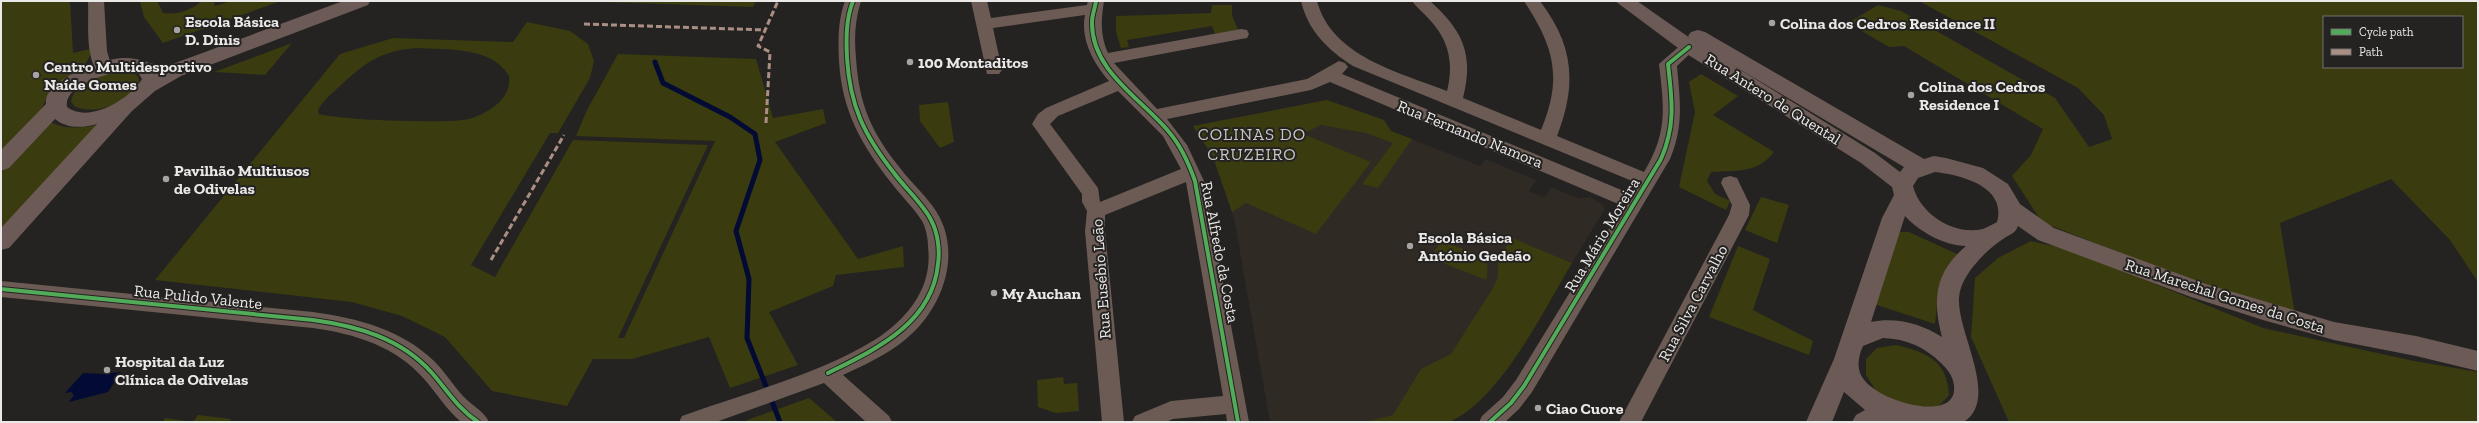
<svg xmlns="http://www.w3.org/2000/svg" width="2479" height="423" font-family="'Zilla Slab',serif">
	<rect width="100%" height="100%" fill="#242322"/>
	<path fill="#2f2a24" d="M1327,100L1384,120L1391,131L1480,166L1486,159L1536,180L1529,191L1544,198L1551,187L1580,199L1590,197L1602,204L1605,209L1510,364L1491,389L1450,422H1270L1234,218L1213,157L1193,126Z"/>
	<g fill="#3a3b0f" fill-rule="evenodd">
		<path d="M1,1H70L73,53L90,49V56L84,66L47,96L41,111L1,154Z"/>
		<path d="M140,1H157L163,13C177,15 191,11 201,1H214L215,6L231,1H281L163,43L144,17Z"/>
		<path d="M572,1H756L753,7Z"/>
		<path d="M1919,1H2478V282L2450,240L2391,179L2280,223L2295,315L2170,273L2042,222L2012,176L2031,155L2043,129L1904,46L1889,47L1848,23L1878,5L1901,11L2055,98L2089,147L2112,139L2104,115L2078,88ZM2324,17H2462V67H2324Z"/>
		<path d="M1212,5H1232V15L1238,30L1215,34L1212,26L1127,40L1129,47L1121,48L1116,32V16L1211,13Z"/>
		<path d="M527,22L570,31L588,44L594,61L590,78L558,133H550L471,265L495,277L573,140L708,145L618,338H624L715,141L576,136L587,110L618,54L756,59L773,118L823,109L826,123L775,142L858,259L903,246L904,267L836,275L833,286L769,312L798,365L730,388L709,337L632,359H593L567,406L492,391L445,337L402,316L352,302L155,280L340,54L393,38L513,42ZM416,48C446,50 492,46 509,76C512,99 488,113 469,119C449,124 339,120 319,114L318,110C323,100 333,93 341,85C366,62 381,51 416,48Z"/>
		<path d="M292,43L265,75L214,72Z"/>
		<path d="M115,71C174,69 110,124 74,106L71,101C76,81 98,76 115,71Z"/>
		<path d="M1701,74L1738,96L1713,115L1774,152C1757,174 1736,170 1711,172L1707,181L1715,194L1730,201L1726,210L1679,187L1695,112L1689,82Z"/>
		<path d="M1327,100L1384,120L1391,131L1412,139L1378,188L1362,184L1393,143L1366,133L1321,125L1303,134L1371,162L1316,234L1246,203L1232,212L1213,157L1193,126Z"/>
		<path d="M948,102L954,142L940,148L920,121L919,105Z"/>
		<path d="M50,122C66,130 83,128 101,124L1,233V173Z"/>
		<path d="M1761,197L1789,205L1777,243L1745,230Z"/>
		<path d="M1898,232H1909L1957,254L1938,295L1935,324L1874,304Z"/>
		<path d="M1512,238L1572,263C1544,310 1501,398 1451,421C1444,423 1380,422 1366,422L1393,415L1421,369L1451,354L1493,288L1498,277V260Z"/>
		<path d="M1441,241L1483,256C1489,264 1488,271 1486,280L1430,258Z"/>
		<path d="M2031,241L2062,248L2096,260L2263,328L2414,361L2478,372V422H2009L1971,337L1975,278L1998,258Z"/>
		<path d="M1738,246L1770,259L1753,310L1813,341L1809,355L1709,317Z"/>
		<path d="M1896,345C1926,352 1947,360 1949,395L1938,407L1918,410L1877,392L1866,375V359L1877,348Z"/>
		<path d="M1063,377L1064,384L1077,383L1079,411L1056,413L1038,407L1037,380Z"/>
		<path d="M809,398L837,422H742Z"/>
		<path d="M198,415L231,419L229,422H162L165,418L193,422Z"/>
	</g>
	<path fill="#030b34" d="M121,372L108,392L69,402L74,395L71,392L65,393L83,373L104,374Z"/>
	<g fill="none" stroke-linecap="round" stroke-linejoin="round">
		<path stroke="#030b34" stroke-width="5" d="M655,62L663,83L730,117L755,134L760,160L736,231L749,279L747,338L780,422"/>
		<g fill="#6b5b54" fill-rule="evenodd">
			<path d="M88,1H104L107,51L112,68L109,72H97C85,53 89,22 88,1Z"/>
			<path d="M845,1H861C855,20 854,38 856,58C859,104 871,132 900,168C912,184 931,200 940,218C961,260 940,311 906,339C887,355 864,365 843,375L889,416L892,422H866L824,383L716,422H679L682,416C742,394 823,373 876,339C908,318 933,287 928,247C928,239 926,228 922,221C914,208 902,197 893,185C862,146 842,112 839,61C838,40 838,20 845,1Z"/>
			<path d="M971,1H987L991,18L1087,5L1088,1H1104C1101,20 1100,35 1108,53L1241,29L1247,30L1249,34L1247,38L1241,39L1114,63L1157,109L1307,79L1339,61L1345,63L1348,67L1342,74L1631,194L1637,183L1353,66C1328,50 1308,31 1301,1H1317C1332,57 1399,72 1447,91C1454,63 1449,40 1429,19C1424,13 1417,8 1412,1H1430C1463,31 1474,54 1463,98L1541,130C1563,77 1554,47 1524,1H1540C1574,46 1577,84 1557,136L1644,172C1668,132 1664,108 1659,64L1683,43H1695L1697,47L1677,66C1680,101 1684,126 1670,159L1532,392L1519,409L1505,422H1479L1482,416L1503,397L1516,380L1623,206L1330,82L1311,90L1167,119L1187,145L1204,181L1249,422H1227L1226,414L1173,419L1166,422H1132L1135,416L1171,401L1223,396L1186,182L1105,215V231L1124,422H1102L1085,231L1087,211L1082,202V194L1032,124L1038,114L1046,108L1109,81C1094,64 1080,39 1085,15L993,28L1002,70L999,74H987ZM1118,91L1163,136L1181,169L1100,202L1098,188L1050,124L1058,116Z"/>
			<path d="M1730,176L1737,178L1750,205L1749,215L1641,422H1619L1729,215L1732,205L1721,183L1723,178Z"/>
			<path d="M1,281L313,312C356,318 401,329 434,361C445,372 453,385 463,396C471,405 484,411 489,422H461C447,410 437,394 425,380C396,346 355,334 313,328L1,297Z"/>
		</g>
		<g fill="#6b5a55" fill-rule="evenodd">
			<path d="M343,1H370L368,5L181,76L155,91L132,111L9,248L1,250V228L97,124C83,128 67,129 55,119L9,168L1,171V150L46,104C42,80 107,56 127,58C136,58 145,62 154,64L158,72L167,66ZM126,70L139,74L142,79C130,99 89,124 67,107C63,85 109,73 126,70Z"/>
			<path d="M1615,1H1637L1690,38L1688,36L1691,32L1698,30L1705,32L1924,159L1934,156L1946,158L1983,168L2008,184L2020,204L2054,228L2206,284L2334,322L2416,336L2478,351V371L2416,356L2334,340L2263,320L2191,297L2038,240L2018,226C2015,234 2010,234 2003,239C1985,251 1960,276 1959,298C1957,333 2000,398 1964,422H1852L1856,415L1865,410L1844,392L1832,422H1806L1834,359L1882,218L1894,195L1892,187L1861,163L1682,51ZM1731,64L1904,167L1900,172L1875,153ZM1935,172C1962,175 2007,187 1997,222C1993,224 1988,227 1983,229C1954,236 1920,214 1913,186L1918,178ZM1905,216C1918,231 1945,246 1966,246C1935,272 1932,299 1942,337C1920,323 1895,317 1871,322ZM1883,338C1907,339 1925,347 1942,364C1950,372 1955,380 1954,391C1951,423 1870,400 1860,373C1857,364 1859,355 1863,346Z"/>
		</g>
		<g stroke="#ac8f84" stroke-width="3" stroke-dasharray="6 3" stroke-linecap="butt">
			<path d="M584,24L765,30"/>
			<path d="M766,123L770,52L758,46L778,1"/>
			<path d="M491,260L564,135"/>
		</g>
		<defs>
			<g id="cycleway">
				<path d="M1096,1C1095,8 1092,15 1092,22C1091,71 1142,99 1169,132C1181,146 1189,164 1195,181L1238,422"/>
				<path d="M1,289L313,320C357,326 401,338 432,373C447,390 458,409 478,422"/>
				<path d="M828,373C876,349 932,324 938,264C940,250 938,233 931,220C924,205 904,187 894,173C864,135 850,106 847,58C846,38 846,19 853,1"/>
				<path d="M1490,422L1511,403L1524,386L1661,159C1676,125 1672,99 1668,64L1689,47"/>
			</g>
		</defs>
		<use href="#cycleway" stroke="#252321" stroke-width="6"/>
		<use href="#cycleway" stroke="#51ab58" stroke-width="4"/>
	</g>
	<g fill="#a5a4a3" stroke="#252321" stroke-width="1.5">
		<circle cx="1772" cy="23" r="4"/>
		<circle cx="177" cy="30" r="4"/>
		<circle cx="910" cy="62" r="4"/>
		<circle cx="36" cy="75" r="4"/>
		<circle cx="1911" cy="95" r="4"/>
		<circle cx="166" cy="179" r="4"/>
		<circle cx="1410" cy="246" r="4"/>
		<circle cx="994" cy="293" r="4"/>
		<circle cx="107" cy="370" r="4"/>
		<circle cx="1538" cy="408" r="4"/>
	</g>
	<g text-anchor="middle" dominant-baseline="central" stroke-width="4" stroke-linejoin="round" paint-order="stroke">
		<g font-size="16" font-weight="bold" fill="#ebe9e8" stroke="#252321" text-anchor="start">
			<text x="185" y="21">Escola Básica<tspan x="185" dy="18">D. Dinis</tspan></text>
			<text x="1780" y="23">Colina dos Cedros Residence II</text>
			<text x="918" y="62">100 Montaditos</text>
			<text x="44" y="66">Centro Multidesportivo<tspan x="44" dy="18">Naíde Gomes</tspan></text>
			<text x="1919" y="86">Colina dos Cedros<tspan x="1919" dy="18">Residence I</tspan></text>
			<text x="174" y="170">Pavilhão Multiusos<tspan x="174" dy="18">de Odivelas</tspan></text>
			<text x="1418" y="237">Escola Básica<tspan x="1418" dy="18">António Gedeão</tspan></text>
			<text x="1002" y="293">My Auchan</text>
			<text x="115" y="361">Hospital da Luz<tspan x="115" dy="18">Clínica de Odivelas</tspan></text>
			<text x="1546" y="408">Ciao Cuore</text>
		</g>
		<g font-size="16" fill="#ebe9e8" stroke="#252321">
			<text transform="translate(1773 99) rotate(32)">Rua Antero de Quental</text>
			<text transform="translate(1470 134) rotate(22)">Rua Fernando Namora</text>
			<text transform="translate(1602 235) rotate(-59)">Rua Mário Moreira</text>
			<text transform="translate(1220 252) rotate(79)">Rua Alfredo da Costa</text>
			<text transform="translate(1101 279) rotate(-94)">Rua Eusébio Leão</text>
			<text transform="translate(2225 296) rotate(18)">Rua Marechal Gomes da Costa</text>
			<text transform="translate(198 297) rotate(6)">Rua Pulido Valente</text>
			<text transform="translate(1693 303) rotate(-62)">Rua Silva Carvalho</text>
		</g>
		<g font-size="17" letter-spacing="1" fill="#c9c6c3" stroke="#252321">
			<text x="1252" y="134">COLINAS DO<tspan x="1252" dy="20">CRUZEIRO</tspan></text>
		</g>
	</g>
	<rect width="2479" height="423" fill="none" stroke="#ebe9e8" stroke-width="4"/>
	<rect x="2323" y="16" width="140" height="52" fill="#252321" stroke="#747271"/>
	<rect x="2331" y="29" width="20" height="6" fill="#51ab58" stroke="#747271"/>
	<text x="2359" y="36" font-size="12" fill="#ebe9e8">Cycle path</text>
	<rect x="2331" y="49" width="20" height="6" fill="#ac8f84" stroke="#747271"/>
	<text x="2359" y="56" font-size="12" fill="#ebe9e8">Path</text>
</svg>
